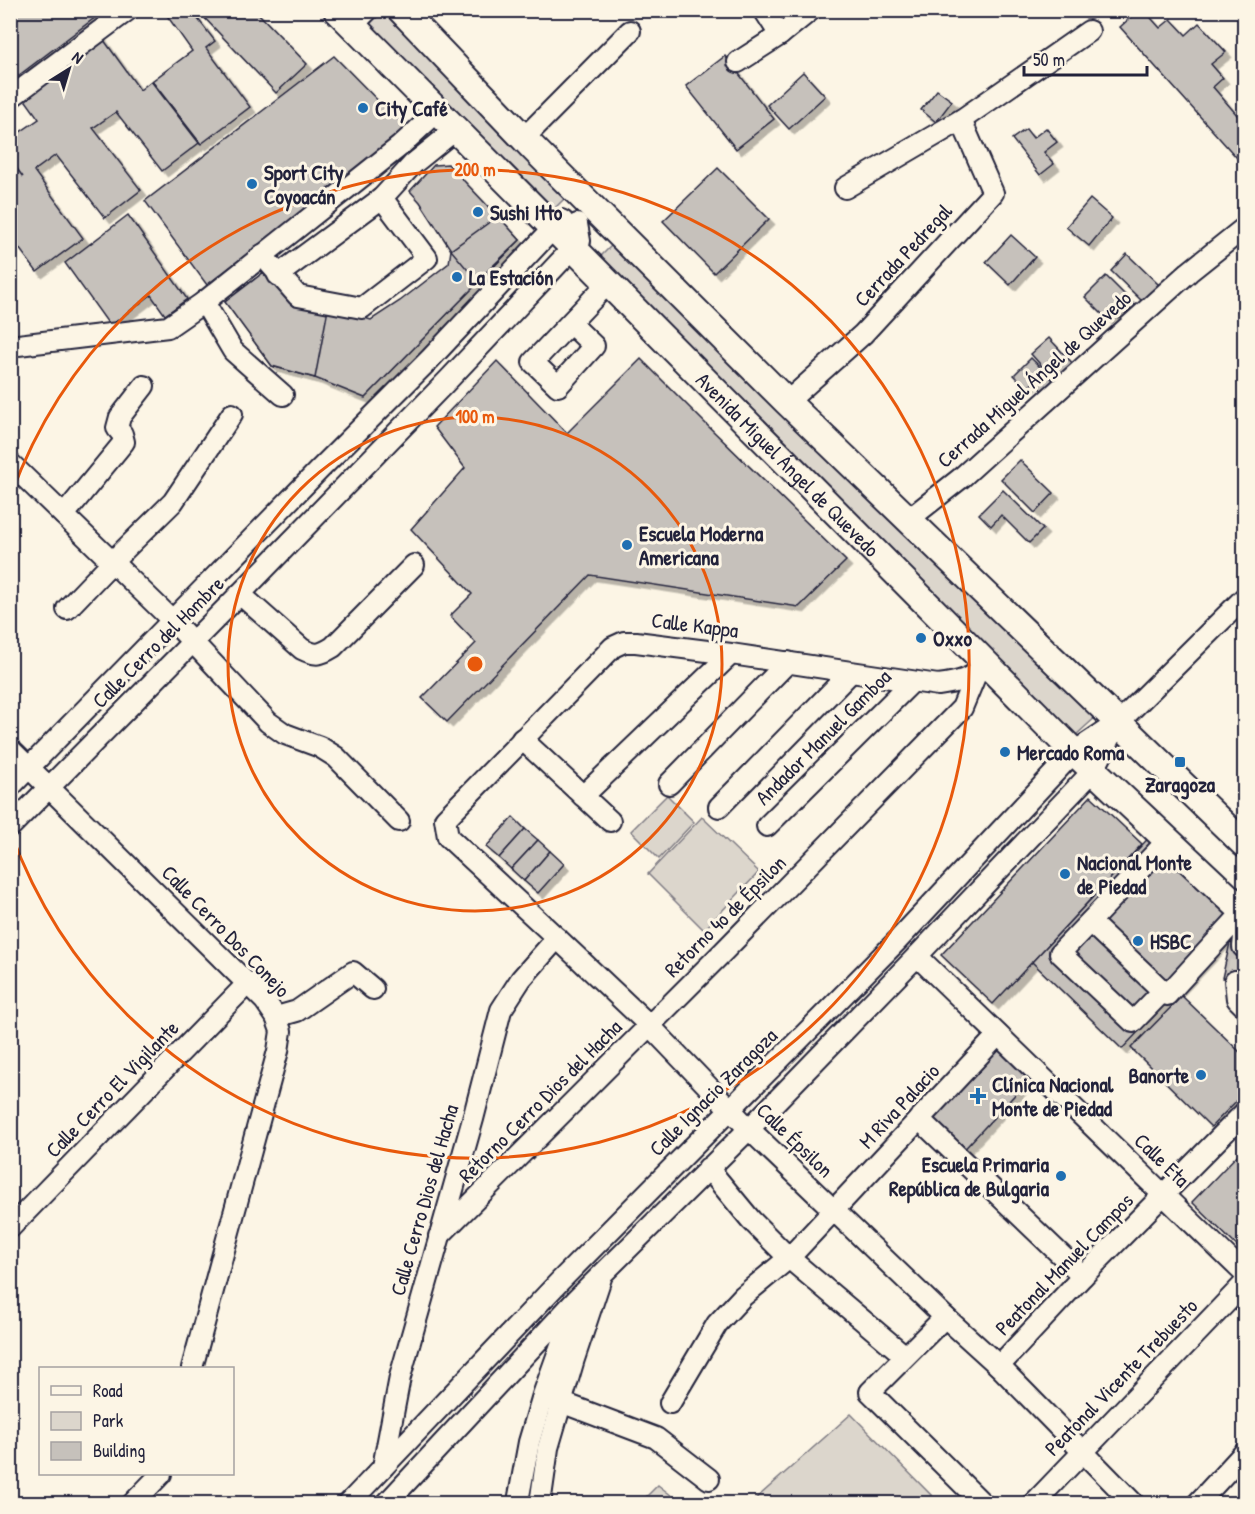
<svg xmlns="http://www.w3.org/2000/svg" width="1255" height="1514" font-family="'Patrick Hand',sans-serif">
	<defs>
		<filter id="shadow"><feDropShadow dx="5.5" dy="5.5" stdDeviation="0" flood-color="#0004"/></filter>
	</defs>
	<rect width="100%" height="100%" fill="#fcf5e5"/>
	<filter id="ink" filterUnits="userSpaceOnUse"><feTurbulence type="fractalNoise" baseFrequency=".0167" numOctaves="2"/><feDisplacementMap in="SourceGraphic" scale="12" xChannelSelector="R" yChannelSelector="G"/><feConvolveMatrix kernelMatrix="1 2 1 2 8 2 1 2 1" color-interpolation-filters="sRGB"/></filter>
	<g filter="url(#ink)">
		<g fill="#dcd6cc" stroke="#7f7c84" stroke-width="1.5">
			<path d="M376,11H382L566,197L553,210L366,20Z"/>
			<path d="M614,243L1098,715L1076,735L597,260Z"/>
			<path d="M667,795L694,822L659,859L631,831Z"/>
			<path d="M702,817L759,872L704,930L648,874Z"/>
			<path d="M851,1414L933,1497L924,1504L751,1503Z"/>
			<path d="M658,1485L681,1503L643,1504L641,1502Z"/>
		</g>
		<g fill="#c6c1bb" stroke="#22223b" stroke-width="1.5" filter="url(#shadow)">
			<path d="M10,10H105L10,82Z"/>
			<path d="M163,10H191L215,41L206,48L250,107L201,144L152,81L192,51Z"/>
			<path d="M197,10H255L307,64L276,93Z"/>
			<path d="M1139,10H1144L1160,28L1171,19L1186,35L1199,23L1226,52L1211,64L1223,78L1213,87L1244,123V152L1237,158L1120,27Z"/>
			<path d="M101,36L140,90L151,81L199,143L162,171L116,112L93,128L141,190L105,218L56,155L34,171L83,238L37,272L10,236V160L23,177L10,159V139L39,119L21,94Z"/>
			<path d="M334,56L390,113L403,122L407,128L365,163L207,285L145,201Z"/>
			<path d="M725,56L774,119L736,149L686,86Z"/>
			<path d="M803,72L825,96L789,129L767,105Z"/>
			<path d="M937,90L952,101L936,122L921,110Z"/>
			<path d="M1046,128L1057,142L1044,152L1054,164L1040,175L1012,139L1026,129L1033,138Z"/>
			<path d="M448,164L520,240L365,398L315,378L272,366L225,302L264,272L290,303L345,312L371,320L400,301L449,263L451,250L420,202L410,191L434,165Z"/>
			<path d="M718,168L769,219L714,273L663,221Z"/>
			<path d="M1090,199L1112,218L1089,246L1066,227Z"/>
			<path d="M128,215L187,299L165,315L151,295L110,326L65,263Z"/>
			<path d="M498,216L520,240L477,281L451,250Z"/>
			<path d="M1011,235L1035,257L1010,285L986,262Z"/>
			<path d="M1127,254L1159,285L1142,301L1111,271Z"/>
			<path d="M264,272L290,303L328,309L315,378L272,366L225,302Z"/>
			<path d="M1106,276L1139,309L1131,318L1120,308L1108,320L1085,297Z"/>
			<path d="M1049,338L1074,365L1056,382L1031,354Z"/>
			<path d="M1031,358L1055,382L1044,393L1034,382L1027,388L1014,375Z"/>
			<path d="M641,359L709,427L846,561L799,607L590,575L447,722L422,698L476,643L450,616L472,594L411,529L465,468L434,427L497,361L567,433Z"/>
			<path d="M1020,460L1054,493L1035,513L1001,479Z"/>
			<path d="M1003,490L1043,529L1029,543L1001,515L991,526L979,514Z"/>
			<path d="M1091,796L1142,844L993,1004L941,955Z"/>
			<path d="M513,817L525,829L499,858L486,847Z"/>
			<path d="M525,829L538,840L511,869L499,858Z"/>
			<path d="M1157,829L1244,920L1122,1049L1032,962Z"/>
			<path d="M538,840L550,851L524,881L511,869Z"/>
			<path d="M550,851L564,864L538,893L524,881Z"/>
			<path d="M1230,943L1244,947V996L1243,983L1222,978Z"/>
			<path d="M1182,996L1244,1056V1093L1211,1127L1131,1048Z"/>
			<path d="M998,1035L1036,1072L958,1156L919,1119Z"/>
			<path d="M1244,1148V1253L1192,1202Z"/>
		</g>
		<g fill="none" stroke-linecap="round" stroke-linejoin="round">
			<path stroke="#d0cbc3" stroke-width="20" stroke-dasharray="20 10" stroke-linecap="butt" d="M1235,981L1243,947"/>
			<defs>
				<g id="minor">
					<path d="M764,10L780,35"/>
					<path d="M352,26L368,10"/>
					<path d="M738,62L780,35L811,10"/>
					<path d="M10,98L128,10"/>
					<path d="M524,138L630,31"/>
					<path d="M845,188L961,120L1089,31"/>
					<path d="M262,255L298,296L362,308L427,258L382,198"/>
					<path d="M278,275L382,198L413,164L455,130"/>
					<path d="M570,323L594,346L558,386L533,362L608,283"/>
					<path d="M10,346L168,327L204,302"/>
					<path d="M283,395L233,351L204,302L399,147L437,112"/>
					<path d="M787,402L863,334L993,193L961,120"/>
					<path d="M10,463L172,620L268,722L285,734L320,747L336,757L399,821"/>
					<path d="M64,515L124,442L122,434L117,428L120,417L144,386"/>
					<path d="M909,519L961,478L1189,272L1244,228"/>
					<path d="M240,594L302,649C316,656 320,655 333,647L414,565"/>
					<path d="M67,609L113,561L173,502L232,414"/>
					<path d="M987,665C969,680 960,682 938,685L731,654L636,642H624L613,647L445,819L448,837L557,938L650,1026L749,1129L945,1317L999,1366L1134,1504"/>
					<path d="M522,739L610,821"/>
					<path d="M10,749L265,1001L276,1017L281,1031L278,1051L192,1368"/>
					<path d="M669,784L788,662"/>
					<path d="M10,787L319,470L430,359L561,220L563,221"/>
					<path d="M583,796L731,654"/>
					<path d="M719,807L850,673"/>
					<path d="M767,826L912,682"/>
					<path d="M10,827L240,594L450,378L573,248L580,241L577,224"/>
					<path d="M1090,922L1167,995L1244,911"/>
					<path d="M1243,947L1244,937"/>
					<path d="M917,956L1244,1273"/>
					<path d="M1235,981L1237,999L1244,1006"/>
					<path d="M1163,991L1133,1022L1060,953L1168,840"/>
					<path d="M276,1017L297,1011L353,972L373,989"/>
					<path d="M919,1119L1083,1276"/>
					<path d="M708,1168L751,1220L789,1258L905,1356"/>
					<path d="M10,1228L248,983"/>
					<path d="M439,1236L724,951L962,708L976,674"/>
					<path d="M945,1317L870,1392L983,1504"/>
					<path d="M999,1366L1083,1276L1244,1113"/>
					<path d="M550,1398L656,1438L709,1479"/>
					<path d="M670,1403L717,1324L743,1296L789,1258L998,1035"/>
					<path d="M383,1467L400,1377L473,1119L501,1010L521,979L557,938"/>
					<path d="M132,1504L161,1474"/>
					<path d="M348,1504L560,1281L898,940L1074,752L1119,722L1244,598"/>
					<path d="M386,1504L577,1299L749,1129L917,956L1094,770L1117,725"/>
					<path d="M519,1504V1496L529,1442L543,1395L575,1306"/>
					<path d="M540,1504L548,1448L574,1359L601,1278"/>
					<path d="M1033,1504L1244,1284"/>
					<path d="M1197,1504L1244,1453"/>
				</g>
				<g id="major">
					<path id="s1" d="M337,10L1074,752L1244,912"/>
					<path d="M401,10L533,148L787,402L1244,844"/>
				</g>
			</defs>
			<use href="#minor" stroke="#22223b" stroke-width="24"/>
			<use href="#major" stroke="#22223b" stroke-width="30"/>
			<use href="#minor" stroke="#fcf5e5" stroke-width="20"/>
			<use href="#major" stroke="#fcf5e5" stroke-width="26"/>
		</g>
	</g>
	<g fill="none" stroke="#e8590c" stroke-width="3">
		<circle cx="475" cy="664" r="247"/>
		<path d="M11 495A494 494 0 1 1 11 833"/>
	</g>
	<g fill="#1f6fb2" stroke="#fcf5e5" stroke-width="2">
		<circle cx="363" cy="108" r="6"/>
		<circle cx="252" cy="184" r="6"/>
		<circle cx="478" cy="212" r="6"/>
		<circle cx="457" cy="277" r="6"/>
		<circle cx="627" cy="545" r="6"/>
		<circle cx="921" cy="638" r="6"/>
		<circle cx="1005" cy="752" r="6"/>
		<rect x="1174" y="756" width="12" height="12" rx="3"/>
		<circle cx="1065" cy="874" r="6"/>
		<circle cx="1138" cy="941" r="6"/>
		<circle cx="1201" cy="1075" r="6"/>
		<path d="M975 1087h6v6h6v6h-6v6h-6v-6h-6v-6h6z"/>
		<circle cx="1061" cy="1176" r="6"/>
	</g>
	<g text-anchor="middle" dominant-baseline="central" stroke-width="6" stroke-linejoin="round" paint-order="stroke">
		<g font-size="21" font-weight="bold" fill="#22223b" stroke="#fcf5e5" text-anchor="start">
			<text x="375" y="108">City Café</text>
			<text x="264" y="172">Sport City<tspan x="264" dy="24">Coyoacán</tspan></text>
			<text x="490" y="212">Sushi Itto</text>
			<text x="469" y="277">La Estación</text>
			<text x="639" y="533">Escuela Moderna<tspan x="639" dy="24">Americana</tspan></text>
			<text x="933" y="638">Oxxo</text>
			<text x="1017" y="752">Mercado Roma</text>
			<text x="1180" y="784" text-anchor="middle">Zaragoza</text>
			<text x="1077" y="862">Nacional Monte<tspan x="1077" dy="24">de Piedad</tspan></text>
			<text x="1150" y="941">HSBC</text>
			<text x="1189" y="1075" text-anchor="end">Banorte</text>
			<text x="992" y="1084">Clínica Nacional<tspan x="992" dy="24">Monte de Piedad</tspan></text>
			<text x="1049" y="1164" text-anchor="end">Escuela Primaria<tspan x="1049" dy="24">República de Bulgaria</tspan></text>
		</g>
		<g font-size="21" fill="#22223b" stroke="#fcf5e5">
			<text transform="translate(903 255) rotate(-47)">Cerrada Pedregal</text>
			<text transform="translate(1034 379) rotate(-42)">Cerrada Miguel Ángel de Quevedo</text>
			<text stroke="none"><textPath href="#s1" startOffset="640">Avenida Miguel Ángel de Quevedo</textPath></text>
			<text transform="translate(695 625) rotate(7)">Calle Kappa</text>
			<text transform="translate(158 642) rotate(-45)">Calle Cerro del Hombre</text>
			<text transform="translate(823 737) rotate(-45)">Andador Manuel Gamboa</text>
			<text transform="translate(725 916) rotate(-45)">Retorno 4o de Épsilon</text>
			<text transform="translate(226 931) rotate(46)">Calle Cerro Dos Conejo</text>
			<text transform="translate(112 1089) rotate(-46)">Calle Cerro El Vigilante</text>
			<text transform="translate(713 1092) rotate(-45)">Calle Ignacio Zaragoza</text>
			<text transform="translate(540 1101) rotate(-45)">Retorno Cerro Dios del Hacha</text>
			<text transform="translate(899 1106) rotate(-47)">M Riva Palacio</text>
			<text transform="translate(795 1140) rotate(44)">Calle Épsilon</text>
			<text transform="translate(1162 1160) rotate(44)">Calle Eta</text>
			<text transform="translate(424 1200) rotate(-74)">Calle Cerro Dios del Hacha</text>
			<text transform="translate(1064 1264) rotate(-46)">Peatonal Manuel Campos</text>
			<text transform="translate(1121 1377) rotate(-46)">Peatonal Vicente Trebuesto</text>
		</g>
	</g>
	<circle cx="475" cy="664" r="9" fill="#e8590c" stroke="#fcf5e5" stroke-width="3"/>
	<g font-size="18" text-anchor="middle" font-weight="bold" fill="#e8590c" stroke="#fcf5e5" stroke-width="6" stroke-linejoin="round" paint-order="stroke">
		<text x="475" y="176">200 m</text>
		<text x="475" y="423">100 m</text>
	</g>
	<rect width="1255" height="1514" fill="none" stroke="#fcf5e5" stroke-width="36"/>
	<rect x="18" y="18" width="1219" height="1478" fill="none" stroke="#22223b" stroke-width="2" filter="url(#ink)"/>
	<rect x="39" y="1367" width="195" height="108" fill="#fcf5e5" stroke="#a5a1a1" stroke-width="1.5"/>
	<rect x="51" y="1386" width="30" height="9" fill="#fcf5e5" stroke="#a5a1a1" stroke-width="1.5"/>
	<text x="93" y="1397" font-size="18" fill="#22223b">Road</text>
	<rect x="51" y="1412" width="30" height="18" fill="#dcd6cc" stroke="#a5a1a1" stroke-width="1.5"/>
	<text x="93" y="1427" font-size="18" fill="#22223b">Park</text>
	<rect x="51" y="1442" width="30" height="18" fill="#c6c1bb" stroke="#a5a1a1" stroke-width="1.5"/>
	<text x="93" y="1457" font-size="18" fill="#22223b">Building</text>
	<g transform="translate(69 69) rotate(37)" stroke="#fcf5e5" stroke-width="4.5" paint-order="stroke">
	<path d="M0-4.5L10 22L0 15L-10 22Z" fill="#22223b"/>
	<text y="-9" font-size="16" font-weight="bold" text-anchor="middle" fill="#22223b">N</text>
	</g>
	<path d="M1024 66v9h123v-9" fill="none" stroke="#22223b" stroke-width="3"/>
	<text x="1033" y="66" font-size="18" fill="#22223b" stroke="#fcf5e5" stroke-width="4.5" paint-order="stroke">50 m</text>
</svg>
